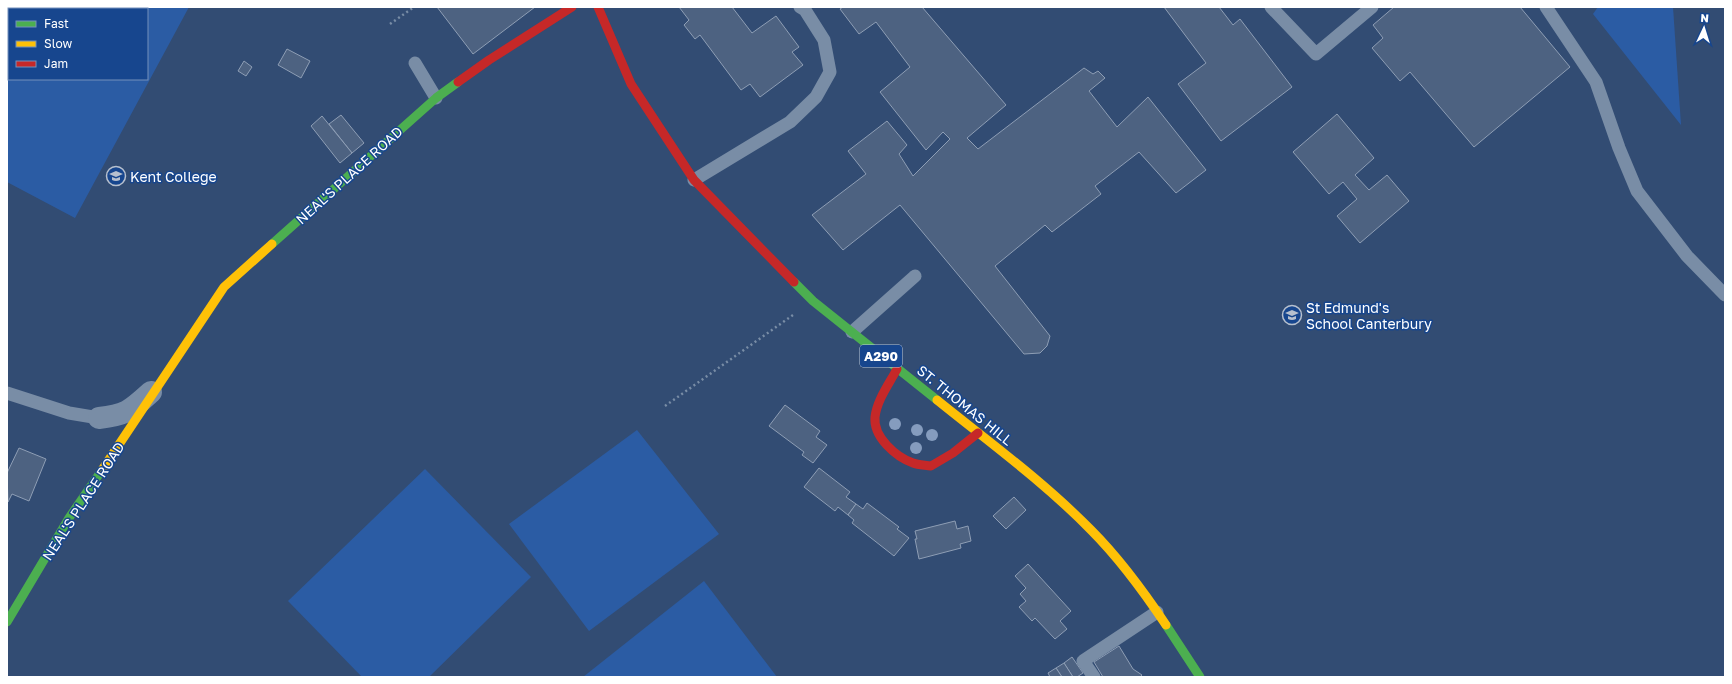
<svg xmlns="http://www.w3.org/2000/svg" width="1732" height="684" font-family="'Golos Text',sans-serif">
	<rect width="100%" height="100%" fill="#324c73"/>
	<g fill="#2b5ca4" fill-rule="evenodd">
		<path d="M7,7H189L75,218L7,182ZM9,9H147V79H9Z"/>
		<path d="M1598,7H1673L1681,125L1593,14Z"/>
		<path d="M637,430L719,534L589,631L509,524Z"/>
		<path d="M425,469L531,577L429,677H362L288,601Z"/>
		<path d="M704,581L777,677H583Z"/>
	</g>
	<g fill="#4d6281" stroke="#8e9eb5">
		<path d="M437,7H535L473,54Z"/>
		<path d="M679,7H732L752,33L776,16L799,47L792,52L803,65L760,97L750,84L741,90L700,35L695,39L684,25L689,20Z"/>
		<path d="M843,7H922L1006,105L967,138L978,149L1084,68L1093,74L1098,71L1105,78L1089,91L1117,127L1148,97L1206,170L1176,193L1139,152L1095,186L1101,194L1052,232L1045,225L995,266L1050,336L1047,346L1040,353L1024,354L900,205L843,250L812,215L866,174L848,151L887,121L907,145L899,154L913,176L950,139L943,132L926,150L880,92L910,67L876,22L859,34L840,9Z"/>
		<path d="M1164,7H1219L1233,25L1240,19L1292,87L1221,141L1178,84L1206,63Z"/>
		<path d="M1394,7H1520L1570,67L1474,147L1410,72L1400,81L1372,48L1383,38L1373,25Z"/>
		<path d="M287,49L310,61L301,78L278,65Z"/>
		<path d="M244,61L252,67L246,76L238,71Z"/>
		<path d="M1337,114L1374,158L1355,175L1369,190L1387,175L1409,201L1360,243L1337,216L1357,199L1343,182L1329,194L1293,152Z"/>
		<path d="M341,115L364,143L352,153L329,124Z"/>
		<path d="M322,116L352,153L340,163L311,126Z"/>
		<path d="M785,405L820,431L816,437L827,445L813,463L802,455L804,452L769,426Z"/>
		<path d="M19,448L46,459L29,501L12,494L8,502L7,473Z"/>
		<path d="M819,468L850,492L846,497L856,504L848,515L838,507L835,511L804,487Z"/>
		<path d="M1014,497L1026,510L1006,529L993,516Z"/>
		<path d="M867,503L899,527L897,529L909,538L894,556L852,523L854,520L848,515L856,504L863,509Z"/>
		<path d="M955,521L957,529L968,526L971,541L960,544L961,548L919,559L915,539H917L915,531Z"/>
		<path d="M1028,564L1071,611L1060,621L1067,629L1055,639L1035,618L1032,621L1019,607L1026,601L1020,594L1026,588L1015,576Z"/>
		<path d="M1119,646L1133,669L1142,675L1140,677H1103L1094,662Z"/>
		<path d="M1072,657L1083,673L1077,677H1073L1064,663Z"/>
		<path d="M1064,663L1073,677H1062L1056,668Z"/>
		<path d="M1056,668L1062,677H1050L1048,673Z"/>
	</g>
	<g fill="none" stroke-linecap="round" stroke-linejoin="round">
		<g stroke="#798da6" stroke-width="2.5" stroke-dasharray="2 3" stroke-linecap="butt">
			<path d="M390,24L414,7"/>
			<path d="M665,406L793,315"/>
		</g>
		<g stroke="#798da6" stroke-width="13">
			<path d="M1271,7L1316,54L1372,7"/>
			<path d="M1546,7L1596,82L1619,148L1637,191L1687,256L1725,295"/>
			<path d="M415,63L436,98"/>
			<path d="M694,180L790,122L816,97L830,72L824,40L805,10L800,7"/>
			<path d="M852,332L915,276"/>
			<path d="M7,393L69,413L99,418"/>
			<path d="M1094,677L1083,661L1157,612"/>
		</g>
		<path stroke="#798da6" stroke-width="22" d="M99,418C127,415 131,410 151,392"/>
		<g stroke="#4caf50" stroke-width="9">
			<path d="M272,244L436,98L458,82"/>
			<path d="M794,282L813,301L937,400"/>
			<path d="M7,622L69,518L102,470"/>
			<path d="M1166,625L1200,677"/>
		</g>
		<g stroke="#ffc107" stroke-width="9">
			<path d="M937,400C989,442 1044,482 1091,530C1119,558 1144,592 1166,625"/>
			<path d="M102,470L224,287L272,244"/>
		</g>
		<g stroke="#c62828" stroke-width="9">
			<path d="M598,7L631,84L694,180L794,282"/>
			<path d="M458,82L489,60L572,7"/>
			<path d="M897,369C889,384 877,400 875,417C873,437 896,457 913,463C918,465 925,465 931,466L953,453L978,433"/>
		</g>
	</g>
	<g fill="#859cbe">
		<circle cx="895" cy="424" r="6"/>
		<circle cx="917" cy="430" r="6"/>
		<circle cx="932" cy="435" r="6"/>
		<circle cx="916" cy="448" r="6"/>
	</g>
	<defs>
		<symbol id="school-ring" viewBox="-11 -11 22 22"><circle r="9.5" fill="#17468e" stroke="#b7c0ce" stroke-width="1.5"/><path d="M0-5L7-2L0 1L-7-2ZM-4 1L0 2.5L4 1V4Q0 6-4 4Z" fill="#b7c0ce"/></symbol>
	</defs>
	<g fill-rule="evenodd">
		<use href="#school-ring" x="105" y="165" width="22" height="22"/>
		<use href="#school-ring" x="1281" y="304" width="22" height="22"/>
	</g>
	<g text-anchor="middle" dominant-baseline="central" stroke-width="3" stroke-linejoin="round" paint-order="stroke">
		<rect fill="#17468e" stroke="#b9c8dd" stroke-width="1" x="860" y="345" width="42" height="22" rx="3"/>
		<g font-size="13" font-weight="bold" fill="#fff">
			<text x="881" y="356">A290</text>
		</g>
		<g font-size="14" fill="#fff" stroke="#17468e">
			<text transform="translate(349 175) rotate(-42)">NEAL'S PLACE ROAD</text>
			<text transform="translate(965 405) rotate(39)">ST. THOMAS HILL</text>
			<text transform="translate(83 501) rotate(-57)">NEAL'S PLACE ROAD</text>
		</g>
		<g font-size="14" fill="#fff" stroke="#17468e" text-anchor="start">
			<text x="130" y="176">Kent College</text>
			<text x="1306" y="307">St Edmund's<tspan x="1306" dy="16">School Canterbury</tspan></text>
		</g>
	</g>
	<rect width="1732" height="684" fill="none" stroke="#ffffff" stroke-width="16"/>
	<rect x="8" y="8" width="140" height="72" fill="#17468e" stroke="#7490bb"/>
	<rect x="16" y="21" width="20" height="6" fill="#4caf50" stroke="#7490bb"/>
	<text x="44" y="28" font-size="12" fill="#ffffff">Fast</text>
	<rect x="16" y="41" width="20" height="6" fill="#ffc107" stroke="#7490bb"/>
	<text x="44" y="48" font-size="12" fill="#ffffff">Slow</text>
	<rect x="16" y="61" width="20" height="6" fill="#c62828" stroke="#7490bb"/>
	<text x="44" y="68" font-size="12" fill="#ffffff">Jam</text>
	<g transform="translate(1704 28) rotate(4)" stroke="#17468e" stroke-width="3" paint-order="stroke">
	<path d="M0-3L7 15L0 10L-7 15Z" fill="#ffffff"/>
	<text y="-6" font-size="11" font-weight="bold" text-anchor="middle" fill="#ffffff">N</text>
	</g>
</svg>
